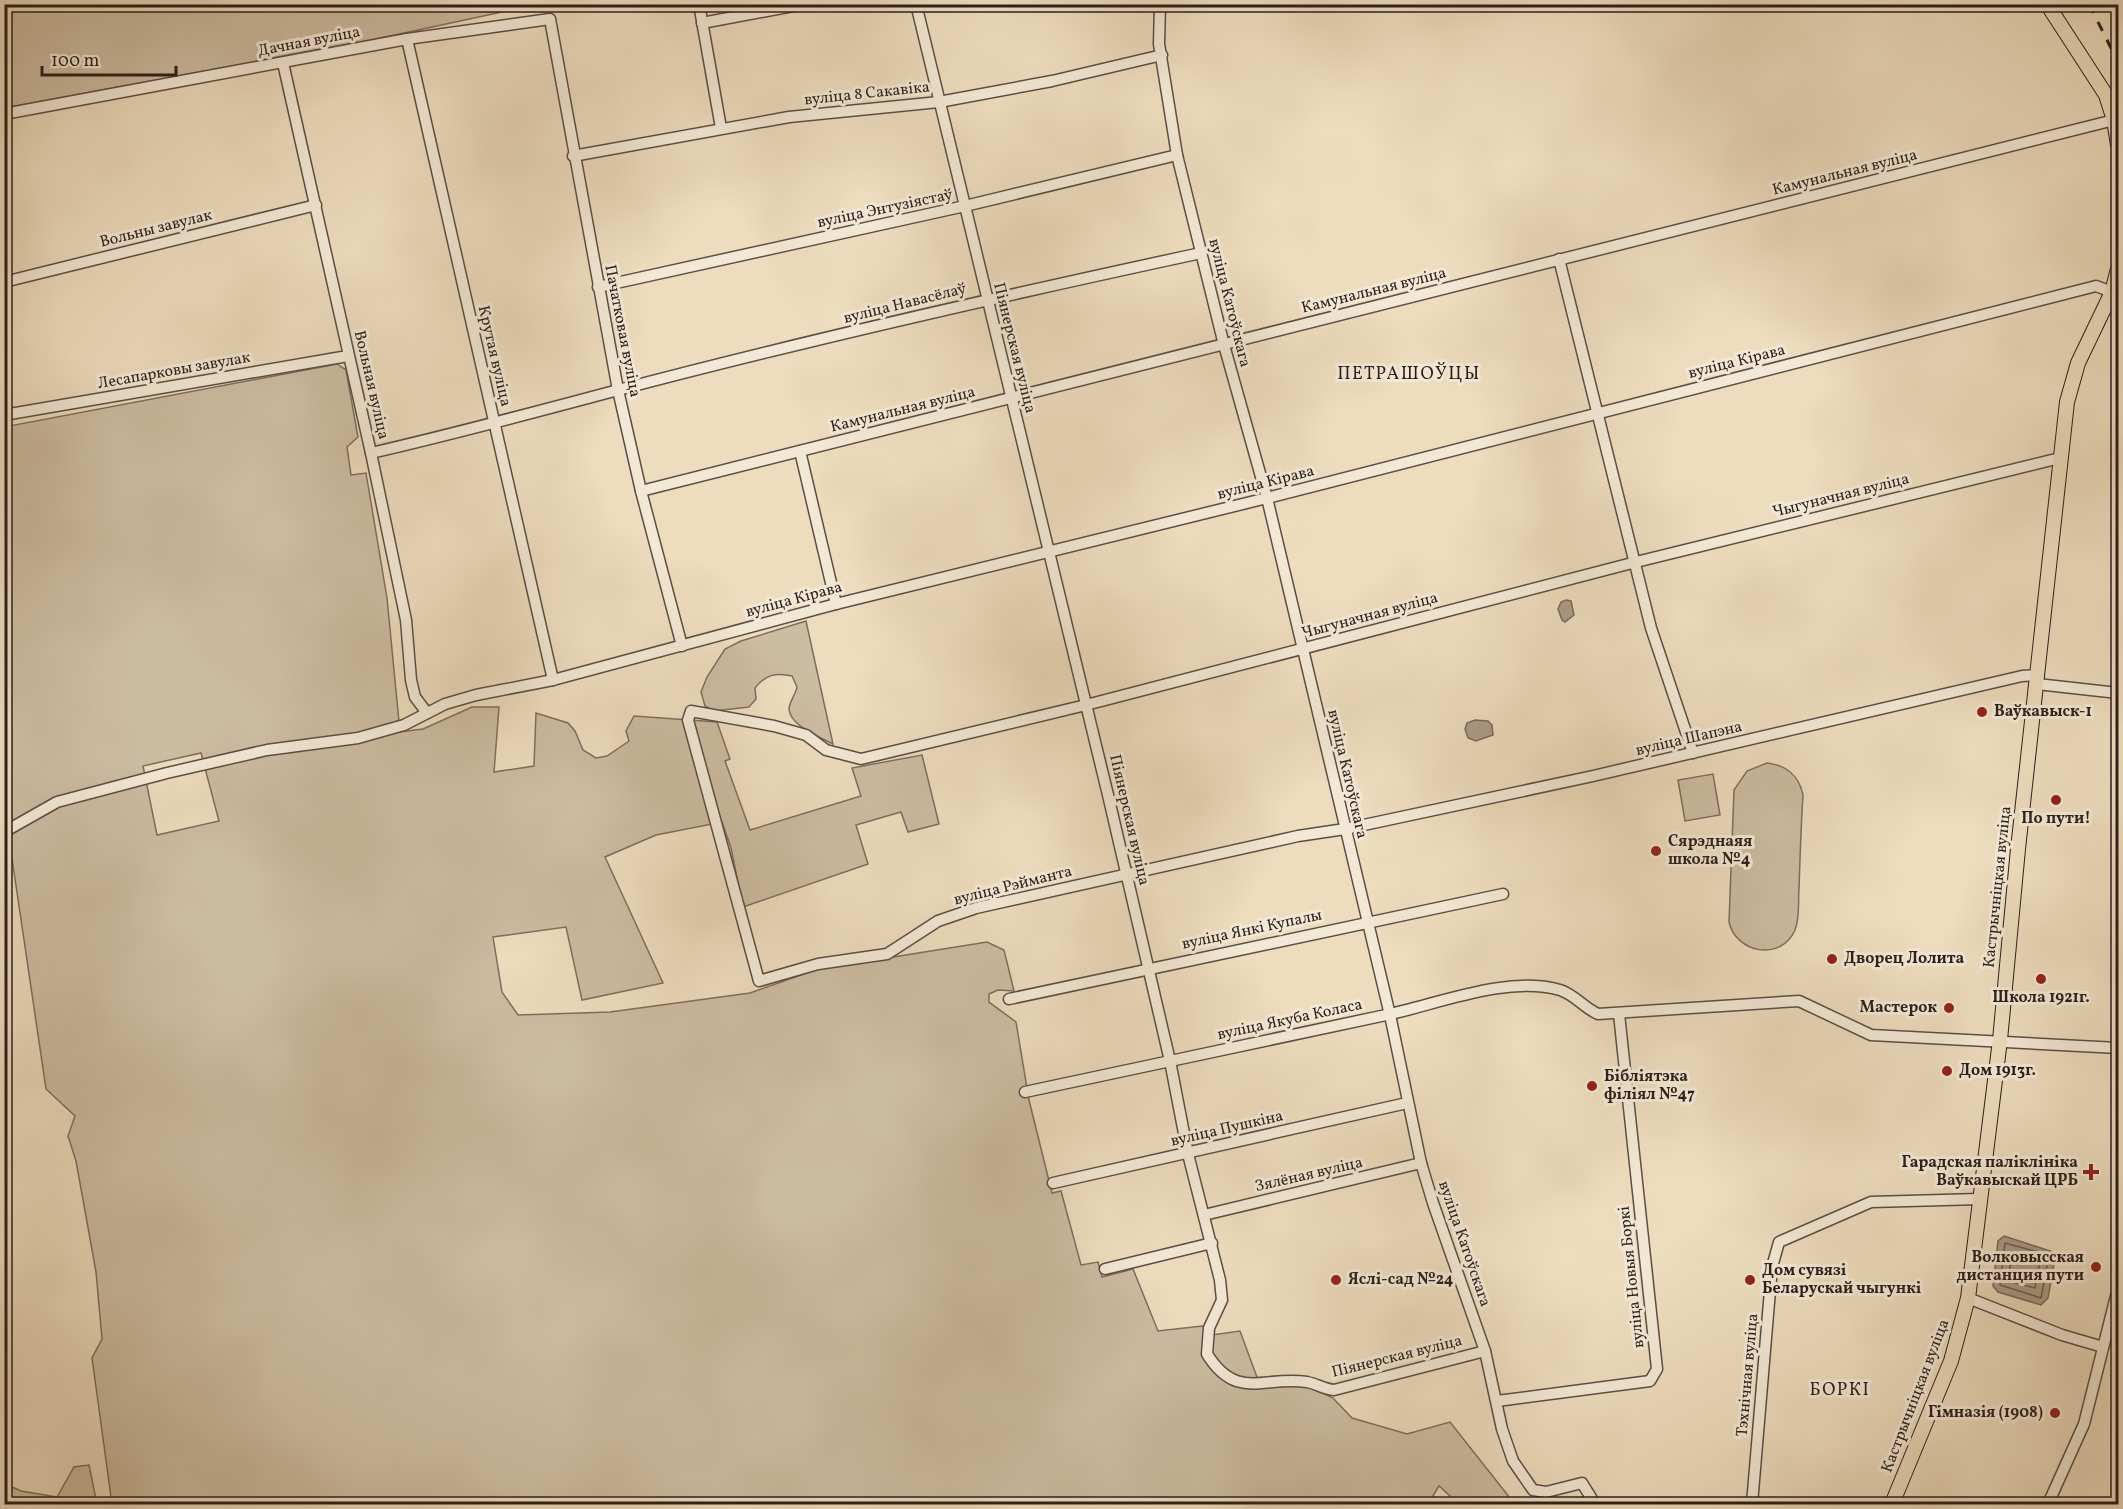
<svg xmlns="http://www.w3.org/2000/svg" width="2123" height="1509" font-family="Vollkorn,serif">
	<rect width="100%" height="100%" fill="#eddcbe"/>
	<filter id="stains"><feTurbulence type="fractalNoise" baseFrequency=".00333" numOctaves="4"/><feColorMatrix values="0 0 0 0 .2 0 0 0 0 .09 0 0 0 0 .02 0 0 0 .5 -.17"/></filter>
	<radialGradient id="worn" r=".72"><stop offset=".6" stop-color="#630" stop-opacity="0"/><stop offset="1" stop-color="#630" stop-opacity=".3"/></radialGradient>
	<g fill="#ccbca2" stroke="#7c6e5e" stroke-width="1.5" fill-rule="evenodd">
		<path d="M5,4H534V5L367,41L5,108Z"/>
		<path d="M337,364L346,370L358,437L347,447L351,475L366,473L387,598L400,732L423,729L472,707H499L494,772L534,766L536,713L568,723L575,731L583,750L596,758L607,756L629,741L626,731L634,716L717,722L730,759L725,761L750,830L861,796L852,768L922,755L939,824L908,832L901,812L856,825L868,864L743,907L731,848L722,822L656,835L605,857L663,983L582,1000L566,927L493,937L502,992L518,1015L610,1012L750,993L818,969L987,942L1004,950L1014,991L998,990L989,994V1002L1016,1022L1029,1100L1052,1193L1061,1191L1081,1265L1098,1262L1102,1277L1133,1269L1158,1331L1202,1326L1212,1335L1240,1331L1261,1388L1306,1385L1333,1398L1352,1418L1407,1434L1450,1422L1510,1498V1504H1459L1439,1486L1428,1504H112L92,1358L102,1339L96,1272L76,1161L68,1136L75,1116L46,1089L5,811L4,427ZM201,753L219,821L157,835L143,766Z"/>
		<path d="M806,621L833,744C820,737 790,726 789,709C789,702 796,694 797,687L792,676C776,672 765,675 755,688L756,699L749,707L714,711L705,706L701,692L707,677L725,649L741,641Z"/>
		<path d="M1767,763C1786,765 1799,776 1803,795C1801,826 1800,858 1799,889C1798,902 1800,918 1795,930C1781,962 1736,953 1729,922L1734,790L1747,771Z"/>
		<path d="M1713,774L1720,815L1685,821L1678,780Z"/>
		<path d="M89,1465L97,1504H5V1484L21,1491L57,1497L74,1467Z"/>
	</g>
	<g fill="#ab9c87" stroke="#786a5c" stroke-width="1.5">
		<path d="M1566,600L1571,601L1574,615L1565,622L1562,620L1558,609L1561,602Z"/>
		<path d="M1475,720L1488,721L1492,725L1493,735L1476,741L1468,738L1465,729L1467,723Z"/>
		<path d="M2004,1236L2056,1253L2048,1298L2041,1305L1998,1292L1993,1286L1998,1241Z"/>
	</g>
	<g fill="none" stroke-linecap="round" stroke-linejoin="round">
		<g stroke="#6b5e51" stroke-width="1.5">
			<path d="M2005,1243L2049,1255L2041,1298L2000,1285Z"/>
			<path d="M2012,1253L2040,1261L2035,1288L2008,1281Z"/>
		</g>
		<defs>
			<g id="minor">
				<path d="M699,4L721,128"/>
				<path d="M916,4L1108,795L1170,1061L1188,1154L1220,1280L1222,1300L1209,1328L1207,1354C1237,1402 1264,1375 1307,1382C1317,1384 1324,1389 1334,1390L1485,1351"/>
				<path d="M1160,4L1159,44L1177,155L1224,345L1267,498L1390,1015L1421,1163L1433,1203L1485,1351L1502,1429L1513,1461L1533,1490L1546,1492L1582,1483L1595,1504"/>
				<path d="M702,23L804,4"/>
				<path d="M407,39L553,680"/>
				<path d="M283,63L371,453L406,620L411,680L415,697L427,713"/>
				<path d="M4,114L407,39L550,19L618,390L641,491L682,646"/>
				<path d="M573,156L789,117L939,102L1052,81L1162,55"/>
				<path d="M1559,259L1651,628L1693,753"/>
				<path d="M4,282L316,205"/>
				<path d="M598,287L965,206L1177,155"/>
				<path d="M4,415L348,356"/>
				<path d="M800,451L836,604"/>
				<path d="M371,453C454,434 536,412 618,390C811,339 1006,295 1201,253"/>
				<path d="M641,491L2114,120"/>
				<path d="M2038,675L2022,676L1593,776L1345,829L1298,836L976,908L938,921L887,954L818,964L759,981L688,720L691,711L774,726L806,735L826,750L861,759L1086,705L1636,562L2060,458"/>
				<path d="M2037,684L2118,693"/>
				<path d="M4,832L57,802L167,773L267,750L358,738L404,725L445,704L476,695L553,680L836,604L1267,498L2096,286L2112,292"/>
				<path d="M1009,999L1503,894"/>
				<path d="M1025,1092C1145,1066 1266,1041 1386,1015C1438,1004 1508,975 1560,990C1574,994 1584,1008 1598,1014L1799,1001L1871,1035L2118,1048"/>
				<path d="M1053,1183L1407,1103"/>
				<path d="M1204,1215L1421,1163"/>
				<path d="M1105,1269L1212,1243"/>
				<path d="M1968,1298L2062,1335L2103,1347"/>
				<path d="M1497,1401L1650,1381L1657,1369L1619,1014"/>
				<path d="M1752,1504L1772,1267L1779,1242L1871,1202L1980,1199"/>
				<path d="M2048,1504L2084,1424L2118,1288"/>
			</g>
			<g id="major">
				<path d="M2047,4L2106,95L2114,120L2118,145"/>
				<path d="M1892,1504L1951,1361L1968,1298L2000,1040L2018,849L2067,402L2078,363L2112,292L2118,269"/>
			</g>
		</defs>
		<use href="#minor" stroke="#5c4e44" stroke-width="13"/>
		<use href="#major" stroke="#2b1f1b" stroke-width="16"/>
		<use href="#minor" stroke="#f3e8d5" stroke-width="10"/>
		<use href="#major" stroke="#eddcbe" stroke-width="14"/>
		<path stroke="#2b1f1b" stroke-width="3" stroke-dasharray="10 10" stroke-linecap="butt" d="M2089,4L2118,62"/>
	</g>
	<g fill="#8f2418" stroke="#f3e8d5" stroke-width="2">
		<circle cx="1982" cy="712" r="6"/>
		<circle cx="2056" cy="800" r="6"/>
		<circle cx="1656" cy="851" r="6"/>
		<circle cx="1832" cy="959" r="6"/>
		<circle cx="2041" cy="979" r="6"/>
		<circle cx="1949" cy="1008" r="6"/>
		<circle cx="1947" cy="1071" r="6"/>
		<circle cx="1592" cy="1086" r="6"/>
		<path d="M2088 1163h6v6h6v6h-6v6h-6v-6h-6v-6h6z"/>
		<circle cx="2096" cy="1267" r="6"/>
		<circle cx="1336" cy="1280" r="6"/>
		<circle cx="1750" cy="1280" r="6"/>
		<circle cx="2055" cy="1413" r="6"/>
	</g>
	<g text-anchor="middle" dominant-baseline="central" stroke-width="6" stroke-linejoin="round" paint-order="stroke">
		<g font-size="16" fill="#2b1f1b" stroke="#f3e8d5">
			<text transform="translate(309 42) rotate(-11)">Дачная вуліца</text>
			<text transform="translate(867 94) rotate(-6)">вуліца 8 Сакавіка</text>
			<text transform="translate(1845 173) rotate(-14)">Камунальная вуліца</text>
			<text transform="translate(885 209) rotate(-12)">вуліца Энтузіястаў</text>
			<text transform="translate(156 229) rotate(-14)">Вольны завулак</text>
			<text transform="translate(1374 291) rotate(-14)">Камунальная вуліца</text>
			<text transform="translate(1229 303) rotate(76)">вуліца Катоўскага</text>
			<text transform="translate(905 304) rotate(-14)">вуліца Навасёлаў</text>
			<text transform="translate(622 331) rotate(79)">Пачатковая вуліца</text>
			<text transform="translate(1014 348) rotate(76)">Піянерская вуліца</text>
			<text transform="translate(494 356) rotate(77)">Крутая вуліца</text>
			<text transform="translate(1737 362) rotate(-14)">вуліца Кірава</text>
			<text transform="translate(174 371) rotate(-10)">Лесапарковы завулак</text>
			<text transform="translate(371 385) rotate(77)">Вольная вуліца</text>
			<text transform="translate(903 410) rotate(-14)">Камунальная вуліца</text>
			<text transform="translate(1266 483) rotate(-14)">вуліца Кірава</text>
			<text transform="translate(1841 496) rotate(-14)">Чыгуначная вуліца</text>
			<text transform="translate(794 600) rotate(-15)">вуліца Кірава</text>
			<text transform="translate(1370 616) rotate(-15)">Чыгуначная вуліца</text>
			<text transform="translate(1689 739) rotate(-13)">вуліца Шапэна</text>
			<text transform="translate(1347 774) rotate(77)">вуліца Катоўскага</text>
			<text transform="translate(1129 820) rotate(77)">Піянерская вуліца</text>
			<text transform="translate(1013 886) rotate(-14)">вуліца Рэйманта</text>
			<text transform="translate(1998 887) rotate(-84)">Кастрычніцкая вуліца</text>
			<text transform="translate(1252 930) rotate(-12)">вуліца Янкі Купалы</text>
			<text transform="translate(1290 1020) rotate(-12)">вуліца Якуба Коласа</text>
			<text transform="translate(1227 1129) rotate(-13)">вуліца Пушкіна</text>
			<text transform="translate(1309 1175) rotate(-13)">Зялёная вуліца</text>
			<text transform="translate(1464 1244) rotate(71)">вуліца Катоўскага</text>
			<text transform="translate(1632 1277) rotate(-96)">вуліца Новыя Боркі</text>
			<text transform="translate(1397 1357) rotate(-14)">Піянерская вуліца</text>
			<text transform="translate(1748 1375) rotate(-85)">Тэхнічная вуліца</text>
			<text transform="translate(1916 1396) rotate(-69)">Кастрычніцкая вуліца</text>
		</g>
		<g font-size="16" font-weight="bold" fill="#2b1f1b" stroke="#f3e8d5" text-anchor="start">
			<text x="1994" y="712">Ваўкавыск-1</text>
			<text x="2056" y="819" text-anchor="middle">По пути!</text>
			<text x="1668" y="842">Сярэднаяя<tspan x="1668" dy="18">школа №4</tspan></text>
			<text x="1844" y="959">Дворец Лолита</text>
			<text x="2041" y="998" text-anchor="middle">Школа 1921г.</text>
			<text x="1937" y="1008" text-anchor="end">Мастерок</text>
			<text x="1959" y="1071">Дом 1913г.</text>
			<text x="1604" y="1077">Бібліятэка<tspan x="1604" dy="18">філіял №47</tspan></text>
			<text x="2078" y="1163" text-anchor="end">Гарадская паліклініка<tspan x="2078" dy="18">Ваўкавыскай ЦРБ</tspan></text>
			<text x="2084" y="1258" text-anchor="end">Волковысская<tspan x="2084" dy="18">дистанция пути</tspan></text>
			<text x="1762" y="1271">Дом сувязі<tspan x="1762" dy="18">Беларускай чыгункі</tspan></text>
			<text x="1348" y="1280">Яслі-сад №24</text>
			<text x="2043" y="1413" text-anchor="end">Гімназія (1908)</text>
		</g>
		<g font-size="18" letter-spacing="1.5" fill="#2b1f1b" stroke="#f3e8d5">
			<text x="1409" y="374">ПЕТРАШОЎЦЫ</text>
			<text x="1840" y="1390">БОРКІ</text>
		</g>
	</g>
	<rect width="2123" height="1509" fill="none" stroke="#eddcbe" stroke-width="24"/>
	<rect x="6" y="6" width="2111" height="1497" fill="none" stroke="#2b1f1b" stroke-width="3"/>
	<rect x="12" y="12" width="2099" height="1485" fill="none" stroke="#2b1f1b" stroke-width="1.5"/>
	<path d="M42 66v9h134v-9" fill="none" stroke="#2b1f1b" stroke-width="3"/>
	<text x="51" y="66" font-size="18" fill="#2b1f1b" stroke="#f3e8d5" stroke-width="4.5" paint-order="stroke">100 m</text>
	<rect width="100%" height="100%" filter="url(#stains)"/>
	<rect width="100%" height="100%" fill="url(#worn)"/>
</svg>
